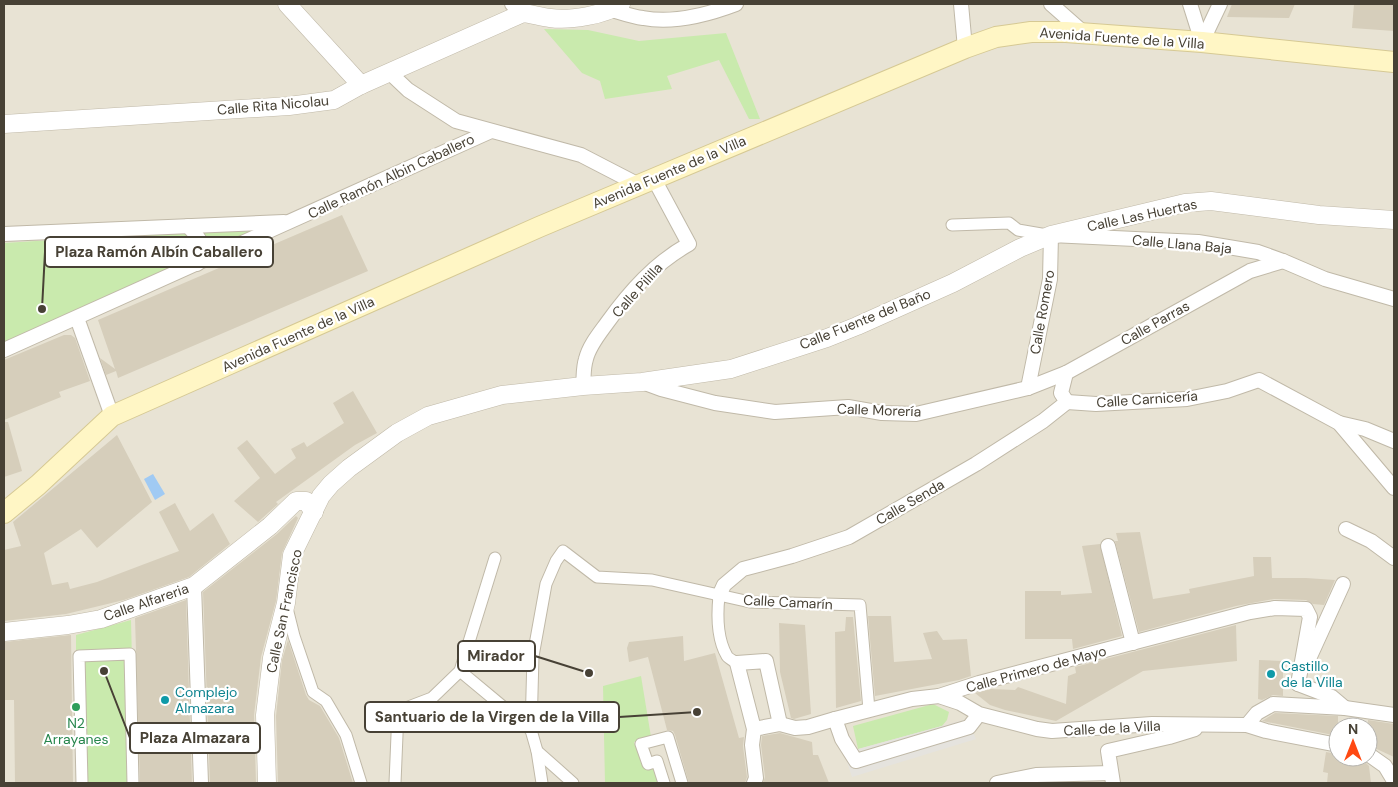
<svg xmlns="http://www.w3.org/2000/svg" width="1398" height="787" font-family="'DM Sans',sans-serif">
	<rect width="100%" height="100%" fill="#f4f1e6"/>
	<path fill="#e8e3d4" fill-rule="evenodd" d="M4,4H1394V783H4ZM1338,727H1368V757H1338Z"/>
	<g fill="#c9eaad">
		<path d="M544,29L588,30L639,41L726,33L760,119H749L719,60L667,76L672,89L605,99L600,81L582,73Z"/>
		<path d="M262,227L263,230L4,342V243Z"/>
		<path d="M131,620L135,783H76V635Z"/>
		<path d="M641,676L651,737L634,742L646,770L655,767L659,783H605L603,686Z"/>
		<path d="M933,704L949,712L947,720L942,726L858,749L853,726Z"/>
	</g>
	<path fill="#e5e3de" d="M967,719L976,739L852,777L844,753Z"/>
	<path fill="#a0caf3" d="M153,474L165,494L155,500L144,479Z"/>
	<g fill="#d6cebb">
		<path d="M1232,4H1295L1289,18L1227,17Z"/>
		<path d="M1354,4H1394V31L1352,28Z"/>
		<path d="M342,215L368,271L118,378L116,371L106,375L100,358L115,369L98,320Z"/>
		<path d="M64,335H71L75,338L90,381L59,392L61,397L4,420V360Z"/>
		<path d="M353,391L377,433L355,445L276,502L278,504L258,522L234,501L260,478L237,448L247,440L275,474L296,458L291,449L304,442L307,447L344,423L333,403Z"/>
		<path d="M4,422H8L22,471L4,477Z"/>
		<path d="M117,435L152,502L97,548L81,529L44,553L52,585L68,582L70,589L97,582L179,551L159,512L175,503L190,531L213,513L230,544L189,577L124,600L66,614L4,621V550L21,546L13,522Z"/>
		<path d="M296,516L298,518L282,553L276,601L261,657L254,715L256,783H210L203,592L277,534Z"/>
		<path d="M1140,532L1153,599L1190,593L1189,589L1254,576L1253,557H1271L1272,578H1306L1335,580L1324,605L1313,604L1306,600L1274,599L1236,606L1139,632L1115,541H1118L1116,533Z"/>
		<path d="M1100,544L1122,636L1073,649L1072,639H1025V591H1061V595L1092,593L1082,546Z"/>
		<path d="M186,600L192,783H140L135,618Z"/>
		<path d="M868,616H891L894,662L932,659L923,633L937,631L943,640L967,639L971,676L959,680L875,696Z"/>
		<path d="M846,617H853L861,701L836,708L835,632L845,631Z"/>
		<path d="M779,623L805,625L811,714L794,719L791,718L780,672Z"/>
		<path d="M1236,625L1237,661L1143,671L1056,721L1005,710L990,705L975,693L991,689L1015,690L1018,687L1066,704L1068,676L1076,673L1075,667Z"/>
		<path d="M71,635L73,783H15L14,700H4V642Z"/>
		<path d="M683,636L684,661L715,653L739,738L744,737L743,746L747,777L745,783H689L675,735L673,731L667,730L648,657L629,662L627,648L629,642Z"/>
		<path d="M288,640L306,695L309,700L320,706L339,738L353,783H278L276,716L282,660Z"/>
		<path d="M1259,660L1283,661V696L1273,695L1262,700L1258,699Z"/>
		<path d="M1275,713L1338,716V736L1262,721Z"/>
		<path d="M1368,720L1394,724V757L1368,745Z"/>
		<path d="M780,733L812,742L813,755H818L829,783H763L765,777L761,745L762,736Z"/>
		<path d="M1326,752L1338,754V757H1360L1369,766L1371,783H1327L1328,773L1323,772Z"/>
	</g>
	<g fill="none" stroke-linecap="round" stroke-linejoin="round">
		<defs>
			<g id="pedestrian">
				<path d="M952,225L1009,223L1018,230L1047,235"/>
				<path d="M719,596C717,615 717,639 727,656C729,659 734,661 737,663"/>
				<path d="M287,608L294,636L313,692L326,701L346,735L361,783"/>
				<path d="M460,671L531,730L533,656L546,584L556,561L563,551L597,577L652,580L750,602L860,605L869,710"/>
				<path d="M531,730L537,751L542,783"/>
				<path d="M537,751L573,783"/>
				<path d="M82,783L79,656L130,654L133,783"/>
				<path d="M395,783L398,711L432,698L460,671L495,558"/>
				<path d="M664,783L657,761L648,764L641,744L668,737L682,783"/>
			</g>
			<g id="minor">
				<path d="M512,4L523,13"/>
				<path d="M961,4L965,48"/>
				<path d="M1051,4L1085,34"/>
				<path d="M1190,4L1202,42"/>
				<path d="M612,10C622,13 633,17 643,18C674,24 707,15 736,4"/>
				<path d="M1202,42L1220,4"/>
				<path d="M389,72L408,90L456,121L581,155L639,185"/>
				<path d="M188,226C202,241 206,245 197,264"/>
				<path d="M4,234L284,222"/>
				<path d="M77,318L112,416"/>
				<path d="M4,350L491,131"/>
				<path d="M642,382L661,389L715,403L775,412L848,407L882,413L916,414L1028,388L1066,373L1250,271L1283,261"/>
				<path d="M583,386C584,377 583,368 586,359C589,346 599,334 607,323C630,291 655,263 689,244L654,179"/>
				<path d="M1028,388L1050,279L1051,235L1198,242L1258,252L1283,261L1325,279L1394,299"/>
				<path d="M1067,402L1096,404L1187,399L1227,391L1259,380L1339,423L1394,488"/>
				<path d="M1339,423L1365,429L1394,441"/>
				<path d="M1346,529L1371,541L1394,558"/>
				<path d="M1108,546L1133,643"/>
				<path d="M194,586L201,783"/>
				<path d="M719,596L724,585L743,569L792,556L849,537L976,464L1043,421L1067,402L1061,393L1066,373"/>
				<path d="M1307,663L1343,584"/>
				<path d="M1298,684L1332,697L1345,708"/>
				<path d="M939,696L979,683L1250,612L1275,608L1306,609L1310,617L1298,684"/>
				<path d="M979,714L969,727L856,761L842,739L835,719L912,699L939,696L960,703L979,714L1037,729L1052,731L1152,724L1247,725L1266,731L1338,745"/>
				<path d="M1247,725L1257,713L1273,704L1345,708L1394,715"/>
				<path d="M754,729L780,724L795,728L808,727L835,719"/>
				<path d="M1368,754L1385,766L1394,781"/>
				<path d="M754,783L756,778L752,745L754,729L737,663L766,661L780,724"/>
				<path d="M997,783L1036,775L1111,773"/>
				<path d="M1113,783L1108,751L1169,737L1195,729"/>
			</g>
			<g id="tertiary">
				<path d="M287,4L361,85"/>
				<path d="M4,124L289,106L334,100L361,85L523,13C532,14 541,17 550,18C569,21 605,15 621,4"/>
				<path d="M4,632L68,625L101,619L194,586L270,526L296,501H306L314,512"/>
				<path d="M267,783L265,715L272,658L286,603L292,555L321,496L331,484L349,468L397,433L428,416L502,395L583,386L642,382L731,369L827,338L857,326L953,283L1020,248L1051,235L1185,203L1211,201L1319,215L1394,220"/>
			</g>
			<path id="secondary" d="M4,513L38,485L112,416L539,227L965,48L996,37L1031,32H1066L1202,42L1394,62"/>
		</defs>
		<use href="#pedestrian" stroke="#c0b9a8" stroke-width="13"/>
		<use href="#minor" stroke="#c0b9a8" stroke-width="16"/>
		<use href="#tertiary" stroke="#c0b9a8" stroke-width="19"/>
		<use href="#secondary" stroke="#d6c994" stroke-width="22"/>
		<use href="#pedestrian" stroke="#fff" stroke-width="11"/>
		<use href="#minor" stroke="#fff" stroke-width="14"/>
		<use href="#tertiary" stroke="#fff" stroke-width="18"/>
		<use href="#secondary" stroke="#fff6c5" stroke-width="20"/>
	</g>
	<g fill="#0f9aa8" stroke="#fff" stroke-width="2">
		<circle cx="1271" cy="674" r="5"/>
		<circle cx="165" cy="700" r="5"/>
	</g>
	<circle fill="#2e9e5b" stroke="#fff" stroke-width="2" cx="76" cy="707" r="5"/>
	<g text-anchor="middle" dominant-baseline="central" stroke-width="4.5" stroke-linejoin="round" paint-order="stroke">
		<g font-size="14" fill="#474135" stroke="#fff">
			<text transform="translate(1122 38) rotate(4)">Avenida Fuente de la Villa</text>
			<text transform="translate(273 105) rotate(-5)">Calle Rita Nicolau</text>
			<text transform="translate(669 172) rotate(-23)">Avenida Fuente de la Villa</text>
			<text transform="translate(391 176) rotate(-25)">Calle Ramón Albin Caballero</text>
			<text transform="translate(1142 215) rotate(-12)">Calle Las Huertas</text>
			<text transform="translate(1182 244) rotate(5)">Calle Llana Baja</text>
			<text transform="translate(637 290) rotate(-48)">Calle Pililla</text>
			<text transform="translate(1042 312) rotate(-80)">Calle Romero</text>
			<text transform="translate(865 319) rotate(-22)">Calle Fuente del Baño</text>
			<text transform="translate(1155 323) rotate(-29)">Calle Parras</text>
			<text transform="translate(298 334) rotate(-24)">Avenida Fuente de la Villa</text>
			<text transform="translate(1147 399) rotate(-4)">Calle Carnicería</text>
			<text transform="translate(879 410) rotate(2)">Calle Morería</text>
			<text transform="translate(910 502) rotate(-30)">Calle Senda</text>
			<text transform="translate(146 602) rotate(-19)">Calle Alfareria</text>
			<text transform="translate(788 602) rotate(3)">Calle Camarín</text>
			<text transform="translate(284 611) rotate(-78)">Calle San Francisco</text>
			<text transform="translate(1036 669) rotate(-15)">Calle Primero de Mayo</text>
			<text transform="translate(1112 728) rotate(-3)">Calle de la Villa</text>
		</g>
		<g font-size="14" fill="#0d838f" stroke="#fff" text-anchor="start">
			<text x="1281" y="666">Castillo<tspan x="1281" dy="16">de la Villa</tspan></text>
			<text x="175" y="692">Complejo<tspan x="175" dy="16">Almazara</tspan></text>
		</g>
		<g font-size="14" fill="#27864d" stroke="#fff">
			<text x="76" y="723">N2<tspan x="76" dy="16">Arrayanes</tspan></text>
		</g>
	</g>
	<path fill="none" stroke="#474135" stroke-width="2" d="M42 309L45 252M589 673L535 656M697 712L619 717M104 671L130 738"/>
	<g fill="#474135" stroke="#fff" stroke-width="2">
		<circle cx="42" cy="309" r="5"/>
		<circle cx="589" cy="673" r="5"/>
		<circle cx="697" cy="712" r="5"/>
		<circle cx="104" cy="671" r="5"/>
	</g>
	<g fill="#fff" stroke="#474135" stroke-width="2">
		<rect x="45" y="237" width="228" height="30" rx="5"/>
		<rect x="458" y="641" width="77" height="30" rx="5"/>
		<rect x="365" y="702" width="254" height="30" rx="5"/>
		<rect x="130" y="723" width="130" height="30" rx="5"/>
	</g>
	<g font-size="15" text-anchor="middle" font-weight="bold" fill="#474135">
		<text x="159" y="257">Plaza Ramón Albín Caballero</text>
		<text x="496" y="661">Mirador</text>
		<text x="492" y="722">Santuario de la Virgen de la Villa</text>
		<text x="195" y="743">Plaza Almazara</text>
	</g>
	<rect width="1398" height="787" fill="none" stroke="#474135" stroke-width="10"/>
	<g transform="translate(1353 742)"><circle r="24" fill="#ffffff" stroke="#b5b3ae"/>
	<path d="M0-4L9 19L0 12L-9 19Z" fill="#ff4912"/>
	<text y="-8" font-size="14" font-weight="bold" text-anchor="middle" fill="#474135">N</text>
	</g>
</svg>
